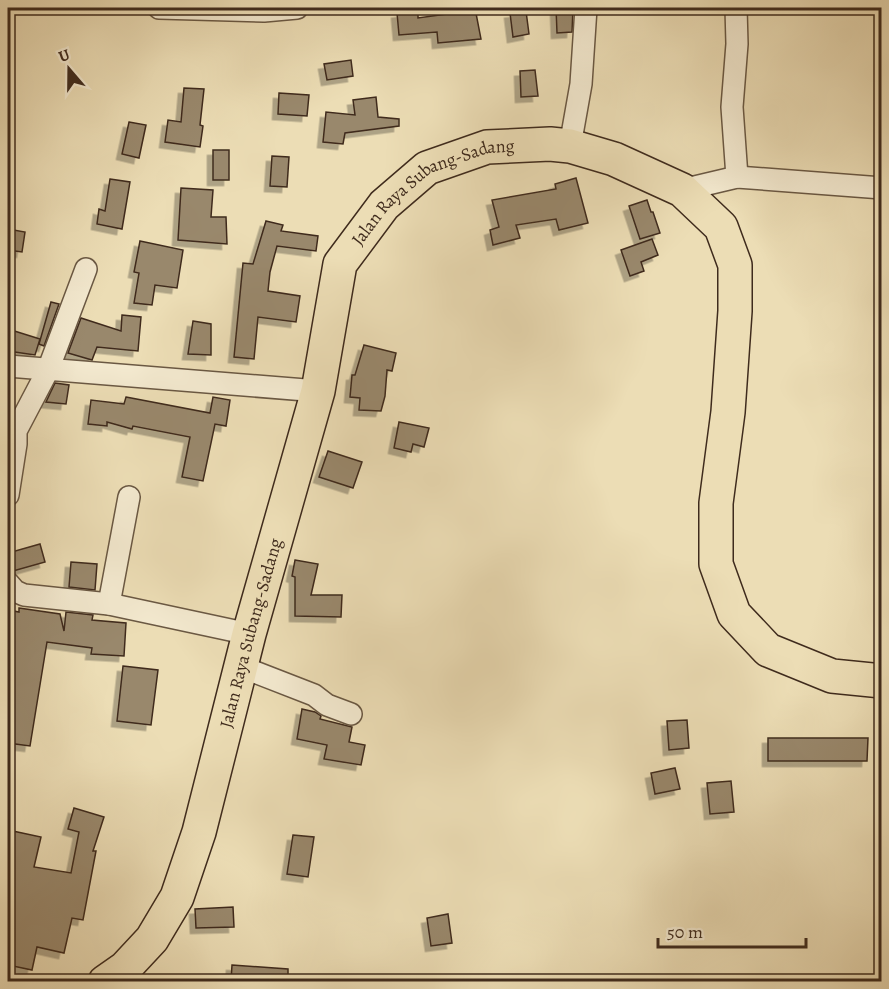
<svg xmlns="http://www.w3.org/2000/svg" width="889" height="989" font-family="Alegreya,serif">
	<defs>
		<filter id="shadow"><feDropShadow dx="-5.5" dy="5.5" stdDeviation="0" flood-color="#0004"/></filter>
	</defs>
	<rect width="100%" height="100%" fill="#ecddb5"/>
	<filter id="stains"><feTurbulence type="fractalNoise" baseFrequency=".00333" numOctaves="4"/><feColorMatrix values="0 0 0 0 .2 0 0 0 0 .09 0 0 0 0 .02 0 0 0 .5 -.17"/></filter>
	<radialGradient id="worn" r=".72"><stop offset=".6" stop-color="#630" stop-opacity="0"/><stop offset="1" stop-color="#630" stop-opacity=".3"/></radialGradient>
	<g fill="#99886c" stroke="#3f2b1d" stroke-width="1.5" filter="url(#shadow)">
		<path d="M453,8H475L481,39L438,43L437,32L399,35L397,13L418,10V18L454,13Z"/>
		<path d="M556,8H573L572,32L557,33Z"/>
		<path d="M526,11L529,34L513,37L510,13Z"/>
		<path d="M351,60L353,76L327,80L324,64Z"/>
		<path d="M535,70L538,96L521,97L520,71Z"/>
		<path d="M184,88L204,89L200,125L203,126L200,147L165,142L168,120L181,122Z"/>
		<path d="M279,93L309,95L307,116L278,114Z"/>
		<path d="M376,97L378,117L399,119V126L345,133L343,144L323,142L326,112L355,115L353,100Z"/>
		<path d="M129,122L146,125L139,158L122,154Z"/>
		<rect x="213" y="150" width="16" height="30"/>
		<path d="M272,156L289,157L287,187L270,186Z"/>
		<path d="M576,178L588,223L559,230L556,219L516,225L520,238L493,245L490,230L499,227L492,200L556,189L555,184Z"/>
		<path d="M110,179L130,182L122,229L97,224L99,209L105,211Z"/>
		<path d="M181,188L213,190L211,217H226L227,244L178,240Z"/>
		<path d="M647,200L651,212H653L660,233L640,239L629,206Z"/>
		<path d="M266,221L283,225L281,231L318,236L316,251L277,246L270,272L268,291L300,296L296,322L258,317L254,359L234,357L243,263L253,264Z"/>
		<path d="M8,229L25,232L22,252L8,250Z"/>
		<path d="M652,239L658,255L641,262L644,271L630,276L621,250Z"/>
		<path d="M140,241L183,250L177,288L155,285L152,305L134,303L139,273L134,272Z"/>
		<path d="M51,302L59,304L44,346L39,344Z"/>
		<path d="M122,315L141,317L138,351L97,347L92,360L68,353L81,318L121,331Z"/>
		<path d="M193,321L211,324V355L188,354Z"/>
		<path d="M8,329L40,339L35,355L8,351Z"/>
		<path d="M364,345L396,353L392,371L387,370L385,396L381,411L359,410L360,398L350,397L352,375H355Z"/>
		<path d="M55,383L69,385L66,404L46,402Z"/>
		<path d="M126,397L210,413L213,397L230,400L226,426L215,424L203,481L182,477L190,437L133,426L132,429L107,422V426L88,424L91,400L124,404Z"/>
		<path d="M399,422L429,428L424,447L413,444L411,452L394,448Z"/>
		<path d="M328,451L362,462L353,488L319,477Z"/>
		<path d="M40,544L45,562L13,571H8V553Z"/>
		<path d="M295,560L318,564L311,595H342L341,617L295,616V577L292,576Z"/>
		<path d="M71,562L97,564L95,590L69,587Z"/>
		<path d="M19,608L60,614L64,631L66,612L93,615L92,620L126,623L124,656L91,654L92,648L47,642L30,746L8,743V610L19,612Z"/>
		<path d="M123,666L158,670L151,725L117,721Z"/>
		<path d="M302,709L315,712L321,716L320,719L352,727L349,742L365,745L361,765L324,759L327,745L297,739Z"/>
		<path d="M687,720L689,748L669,750L667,721Z"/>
		<path d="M768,738H868L867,761H768Z"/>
		<path d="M675,768L680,789L655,794L651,773Z"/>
		<path d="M731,781L734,812L710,814L707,783Z"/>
		<path d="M74,808L104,817L93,851H96L83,920L72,918L64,953L37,947L32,970L8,965V830L41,837L34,867L71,873L79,832L68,829Z"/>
		<path d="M293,835L314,837L308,877L287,874Z"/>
		<path d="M233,907L234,927L196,928L195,909Z"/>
		<path d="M448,914L452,943L431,946L427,918Z"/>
		<path d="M232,965L288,969V981H231Z"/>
	</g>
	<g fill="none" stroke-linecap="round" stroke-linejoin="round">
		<defs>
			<g id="minor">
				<path d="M159,8L264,11L297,8"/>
				<path d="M736,8L737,44L732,107L737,177"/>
				<path d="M570,146L581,84L586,8"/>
				<path d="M682,190L737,177L882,188"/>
				<path d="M8,366L318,391"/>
				<path d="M8,495L16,444V431L48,370L86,269"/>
				<path d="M8,583L15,591L24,595L109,604L249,634"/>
				<path d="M109,604L129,497"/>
				<path d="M242,667L314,695L327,705L351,714"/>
			</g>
			<g id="primary">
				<path id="s1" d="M105,982L125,968L152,939L177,897L199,832L249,634L318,391L340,264L384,205L427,168L487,147L550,144L570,146L614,159L682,190L721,227L735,265V311L728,412L716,503V564L734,614L768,650L832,676L882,681"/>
			</g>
		</defs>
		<use href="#minor" stroke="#6a5843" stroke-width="24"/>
		<use href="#primary" stroke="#3f2b1d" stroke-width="36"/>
		<use href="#minor" stroke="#f3e9cf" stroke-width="21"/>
		<use href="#primary" stroke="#ecddb5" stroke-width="33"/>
	</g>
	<g text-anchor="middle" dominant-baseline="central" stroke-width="5" stroke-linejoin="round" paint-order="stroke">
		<g font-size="18" fill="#3f2b1d" stroke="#f3e9cf">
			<text stroke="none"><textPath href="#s1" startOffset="891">Jalan Raya Subang-Sadang</textPath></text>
			<text stroke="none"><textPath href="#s1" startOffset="387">Jalan Raya Subang-Sadang</textPath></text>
		</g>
	</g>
	<rect width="889" height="989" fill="none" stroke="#ecddb5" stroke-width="30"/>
	<rect x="9" y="9" width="871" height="971" fill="none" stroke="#3f2b1d" stroke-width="3"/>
	<rect x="15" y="15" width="859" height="959" fill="none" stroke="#3f2b1d" stroke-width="1.5"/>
	<g transform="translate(69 69) rotate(340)" stroke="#f3e9cf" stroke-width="4.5" paint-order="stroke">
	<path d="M0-4.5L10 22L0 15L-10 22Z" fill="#3f2b1d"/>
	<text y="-9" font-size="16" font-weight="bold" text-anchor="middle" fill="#3f2b1d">U</text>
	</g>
	<path d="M658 938v9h148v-9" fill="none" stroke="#3f2b1d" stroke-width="3"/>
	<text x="667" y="938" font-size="18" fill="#3f2b1d" stroke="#f3e9cf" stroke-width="4.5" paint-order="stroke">50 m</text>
	<rect width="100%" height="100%" filter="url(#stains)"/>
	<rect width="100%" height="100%" fill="url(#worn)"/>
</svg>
